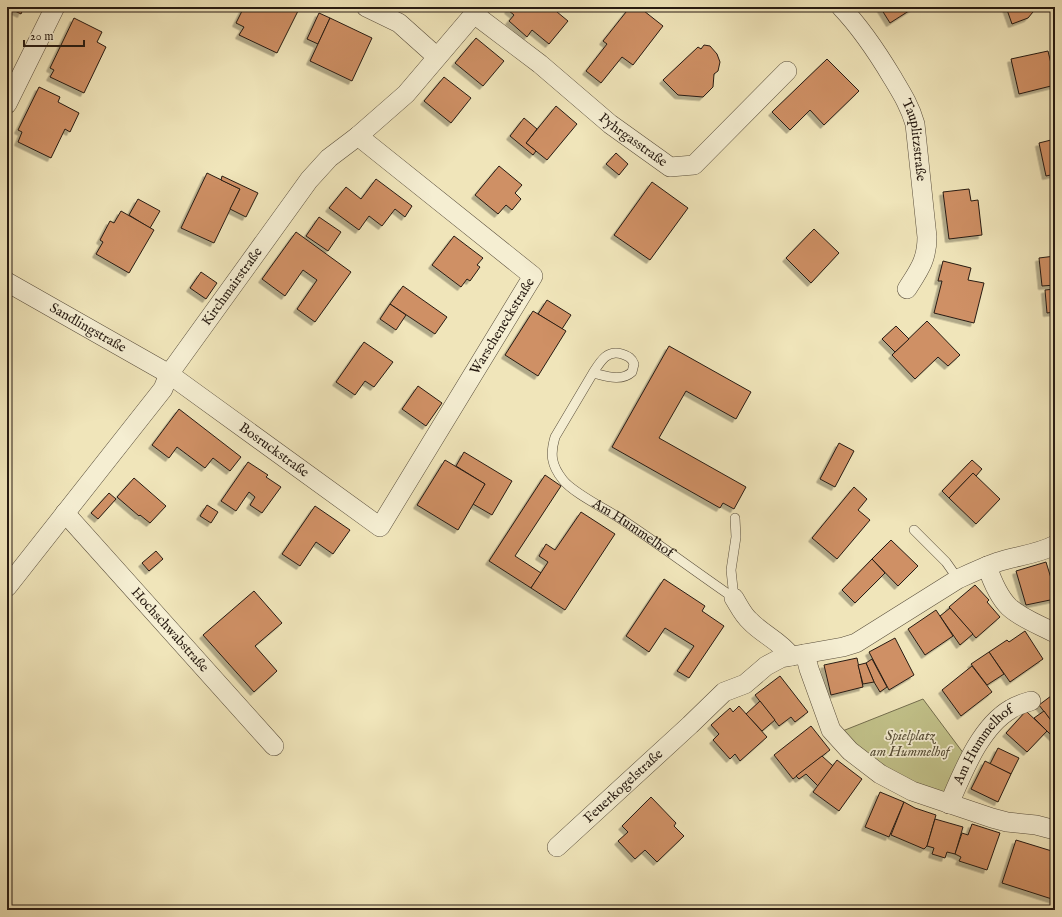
<svg xmlns="http://www.w3.org/2000/svg" width="1062" height="917" font-family="'IM FELL English',serif">
	<defs>
		<filter id="shadow"><feDropShadow dx="-3.5" dy="3.5" stdDeviation="0" flood-color="#0004"/></filter>
	</defs>
	<rect width="100%" height="100%" fill="#f0e5ba"/>
	<filter id="stains"><feTurbulence type="fractalNoise" baseFrequency=".005" numOctaves="4"/><feColorMatrix values="0 0 0 0 .2 0 0 0 0 .09 0 0 0 0 .02 0 0 0 .5 -.17"/></filter>
	<radialGradient id="worn" r=".72"><stop offset=".6" stop-color="#630" stop-opacity="0"/><stop offset="1" stop-color="#630" stop-opacity=".3"/></radialGradient>
	<path fill="#c2c28a" stroke="#746e4e" d="M923,699L964,754L945,794L895,779L840,732Z"/>
	<g fill="#cf9065" stroke="#271b12" filter="url(#shadow)">
		<path d="M7,7H24L21,14Z"/>
		<path d="M244,7H300L277,53L239,35L244,27L236,23Z"/>
		<path d="M510,7H551L568,21L549,44L532,30L527,37L509,21L514,15L508,10Z"/>
		<path d="M630,7H639L663,26L633,65L622,57L601,83L586,71L607,44L603,41Z"/>
		<path d="M880,7H915L890,23Z"/>
		<path d="M1006,7H1033V12L1028,18L1012,24Z"/>
		<path d="M319,13L330,18L318,44L307,39Z"/>
		<path d="M74,18L102,32L97,42L106,47L84,93L50,77L54,70L50,68Z"/>
		<path d="M330,18L372,38L352,81L310,61Z"/>
		<path d="M476,38L504,61L483,86L455,63Z"/>
		<path d="M704,45L710,46L717,54L720,62L718,71L714,74L713,87L703,97L678,95L663,80L698,47L701,49Z"/>
		<path d="M1048,51L1055,80V85L1019,94L1011,59Z"/>
		<path d="M827,59L859,91L824,125L810,110L790,130L772,112Z"/>
		<path d="M444,77L471,98L451,123L424,101Z"/>
		<path d="M39,87L60,97L58,102L79,113L70,132L65,129L51,158L18,142L22,132L18,130Z"/>
		<path d="M556,106L577,124L547,160L526,143Z"/>
		<path d="M524,118L537,129L526,143L536,151L533,155L510,136Z"/>
		<path d="M1055,139V174L1046,176L1039,143Z"/>
		<path d="M616,153L628,164L619,175L606,164Z"/>
		<path d="M499,166L522,185L515,193L521,199L512,210L506,205L498,214L475,195Z"/>
		<path d="M207,173L240,189L214,243L181,228Z"/>
		<path d="M222,176L258,193L246,217L230,209L240,189L221,180Z"/>
		<path d="M376,179L412,206L405,217L395,209L382,226L369,216L359,230L329,208L346,187L361,199Z"/>
		<path d="M652,182L688,208L650,260L614,235Z"/>
		<path d="M969,189L971,201L978,200L982,235L949,239L943,192Z"/>
		<path d="M138,199L160,211L150,228L129,215Z"/>
		<path d="M121,211L154,230L129,273L96,254L103,242L100,240L110,221L114,223Z"/>
		<path d="M319,217L341,232L328,251L306,236Z"/>
		<path d="M814,229L839,253L811,283L786,258Z"/>
		<path d="M296,232L351,272L315,322L297,309L317,280L303,270L285,296L262,279Z"/>
		<path d="M454,236L483,258L477,265L480,267L470,281L467,279L461,287L432,265Z"/>
		<path d="M1055,256V285L1042,286L1039,258Z"/>
		<path d="M943,261L971,268L968,280L984,283L974,323L934,313L942,281H938Z"/>
		<path d="M201,272L217,283L206,299L190,288Z"/>
		<path d="M403,286L447,317L435,334L390,304Z"/>
		<path d="M1055,289V312L1047,313L1045,290Z"/>
		<path d="M547,300L571,315L562,329L538,314Z"/>
		<path d="M390,304L406,315L396,330L380,319Z"/>
		<path d="M533,311L566,331L538,376L505,355Z"/>
		<path d="M927,321L960,355L948,366L938,357L915,379L892,355Z"/>
		<path d="M896,326L909,339L895,352L882,339Z"/>
		<path d="M364,342L393,362L374,387L365,381L355,395L336,382Z"/>
		<path d="M669,346L751,392L736,419L686,391L659,438L746,487L734,509L723,503L720,508L612,447Z"/>
		<path d="M418,386L442,403L426,426L402,409Z"/>
		<path d="M179,409L241,457L230,471L213,458L205,468L177,447L169,458L152,445Z"/>
		<path d="M839,443L854,451L835,487L820,479Z"/>
		<path d="M464,452L512,481L492,515L473,504L485,484L456,466Z"/>
		<path d="M445,460L485,484L458,530L417,505Z"/>
		<path d="M972,460L982,469L976,476L973,473L949,498L942,491Z"/>
		<path d="M248,462L268,475L266,477L281,487L262,513L250,505L255,497L249,492L236,511L221,501Z"/>
		<path d="M973,473L1000,499L976,524L949,498Z"/>
		<path d="M545,475L561,486L515,556L541,573L531,588L489,561Z"/>
		<path d="M134,478L166,506L150,523L140,515L139,516L117,497Z"/>
		<path d="M854,487L867,499L858,510L870,520L837,559L812,538Z"/>
		<path d="M109,493L116,499L98,519L91,513Z"/>
		<path d="M207,505L218,512L211,523L200,516Z"/>
		<path d="M315,506L350,530L333,554L316,542L300,566L282,554Z"/>
		<path d="M581,512L615,534L565,610L531,588L548,562L539,556L546,544L555,550Z"/>
		<path d="M891,540L918,566L898,586L872,559Z"/>
		<path d="M156,551L163,559L149,571L142,563Z"/>
		<path d="M872,559L885,573L855,603L842,590Z"/>
		<path d="M1046,562L1055,591V599L1026,605L1016,571Z"/>
		<path d="M1055,571V591L1050,573Z"/>
		<path d="M664,579L705,606L702,611L724,626L689,678L677,671L694,646L665,628L649,652L626,636Z"/>
		<path d="M975,585L989,600L987,602L1000,617L976,638L949,607Z"/>
		<path d="M254,591L282,623L255,646L277,671L254,692L203,635Z"/>
		<path d="M950,608L973,634L960,645L940,616Z"/>
		<path d="M936,610L953,636L925,655L908,629Z"/>
		<path d="M1025,631L1043,659L1010,682L989,652L1007,640L1009,642Z"/>
		<path d="M895,638L914,675L889,690L869,652Z"/>
		<path d="M989,652L1004,674L987,685L971,664Z"/>
		<path d="M857,658L863,687L831,695L824,665Z"/>
		<path d="M872,659L887,687L880,692L874,682L866,663Z"/>
		<path d="M866,663L874,682L863,684L858,665Z"/>
		<path d="M972,666L992,692L961,716L942,690Z"/>
		<path d="M780,676L808,712L795,722L791,717L779,726L755,695Z"/>
		<path d="M1055,693V726L1039,705Z"/>
		<path d="M760,701L775,720L762,731L746,714Z"/>
		<path d="M739,706L767,737L740,761L735,754L730,759L713,740L719,734L711,725L730,708L733,712Z"/>
		<path d="M1026,711L1047,731L1027,752L1006,733Z"/>
		<path d="M1044,711L1055,726V739L1034,718Z"/>
		<path d="M811,726L830,750L793,779L774,755Z"/>
		<path d="M998,748L1019,758L1011,774L990,764Z"/>
		<path d="M822,756L833,766L818,786L806,774L799,779L796,776Z"/>
		<path d="M837,760L862,779L839,811L813,792Z"/>
		<path d="M985,761L1011,774L998,802L971,789Z"/>
		<path d="M880,792L904,802L889,837L865,827Z"/>
		<path d="M651,797L676,823L674,826L684,836L657,862L645,850L635,859L618,841L628,832L622,826Z"/>
		<path d="M904,802L915,808L936,815L927,846L924,849L891,835Z"/>
		<path d="M935,819L963,827L955,854L947,852L945,858L932,854L934,848L927,846Z"/>
		<path d="M972,824L1000,833L987,870L959,861L961,857L955,854L962,833L968,835Z"/>
		<path d="M1016,840L1055,852V900L1002,883Z"/>
	</g>
	<g fill="none" stroke-linecap="round" stroke-linejoin="round">
		<defs>
			<g id="service">
				<path id="s1" d="M593,373C600,362 607,349 622,354C628,356 632,358 634,364L632,372C621,382 606,376 593,373L555,437C550,454 551,465 563,480C573,493 606,509 621,519C659,544 696,572 734,598"/>
				<path d="M914,530L946,562L958,579"/>
				<path d="M734,598L731,570L736,537L735,518"/>
			</g>
			<g id="minor">
				<path d="M366,7L399,23L437,57"/>
				<path id="s2" d="M841,7C861,28 877,52 892,77C901,92 910,106 915,124L927,237C927,260 919,270 907,289"/>
				<path id="s3" d="M474,14L540,64L610,124L670,167L694,165L787,71"/>
				<path d="M7,104L55,7"/>
				<path id="s4" d="M7,282L169,374L380,527L533,276L358,136"/>
				<path id="s5" d="M65,513L274,746"/>
				<path d="M987,566C992,581 998,596 1009,607C1022,619 1040,625 1055,633"/>
				<path id="s6" d="M7,587L163,389L169,374L309,180L329,158L358,136L406,94L480,7"/>
				<path d="M734,598C739,606 743,615 750,621C762,634 780,641 791,656"/>
				<path d="M805,654L809,669L831,730L850,751L880,774L912,791L992,818L1007,822L1036,825L1055,830"/>
				<path id="s7" d="M949,804C963,772 980,727 1011,709C1017,705 1024,703 1031,701"/>
				<path id="s8" d="M557,847L690,725L724,692L745,684L766,666L781,658L843,647L856,643L958,579C971,573 984,567 998,562C1017,556 1038,554 1055,545"/>
			</g>
		</defs>
		<use href="#service" stroke="#594e3c" stroke-width="10"/>
		<use href="#minor" stroke="#594e3c" stroke-width="20"/>
		<use href="#service" stroke="#f5eed2" stroke-width="9"/>
		<use href="#minor" stroke="#f5eed2" stroke-width="19"/>
	</g>
	<g text-anchor="middle" dominant-baseline="central" stroke-width="3.5" stroke-linejoin="round" paint-order="stroke">
		<g font-size="14" fill="#271b12" stroke="#f5eed2">
			<text stroke="none"><textPath href="#s3" startOffset="203">Pyhrgasstraße</textPath></text>
			<text stroke="none"><textPath href="#s2" startOffset="155">Tauplitzstraße</textPath></text>
			<text stroke="none"><textPath href="#s6" startOffset="376">Kirchmairstraße</textPath></text>
			<text stroke="none"><textPath href="#s4" startOffset="682">Warscheneckstraße</textPath></text>
			<text stroke="none"><textPath href="#s4" startOffset="93">Sandlingstraße</textPath></text>
			<text stroke="none"><textPath href="#s4" startOffset="316">Bosruckstraße</textPath></text>
			<text stroke="none"><textPath href="#s1" startOffset="309">Am Hummelhof</textPath></text>
			<text stroke="none"><textPath href="#s5" startOffset="157">Hochschwabstraße</textPath></text>
			<text stroke="none"><textPath href="#s7" startOffset="69">Am Hummelhof</textPath></text>
			<text stroke="none"><textPath href="#s8" startOffset="90">Feuerkogelstraße</textPath></text>
		</g>
		<g font-size="14" font-style="italic" fill="#564d36" stroke="#f5eed2">
			<text x="910" y="736">Spielplatz<tspan x="910" dy="16">am Hummelhof</tspan></text>
		</g>
	</g>
	<rect width="1062" height="917" fill="none" stroke="#f0e5ba" stroke-width="24"/>
	<rect x="8" y="8" width="1046" height="901" fill="none" stroke="#271b12" stroke-width="2"/>
	<rect x="12" y="12" width="1038" height="893" fill="none" stroke="#271b12"/>
	<path d="M24 40v6h60v-6" fill="none" stroke="#271b12" stroke-width="2"/>
	<text x="30" y="40" font-size="12" fill="#271b12" stroke="#f5eed2" stroke-width="3" paint-order="stroke">20 m</text>
	<rect width="100%" height="100%" filter="url(#stains)"/>
	<rect width="100%" height="100%" fill="url(#worn)"/>
</svg>
